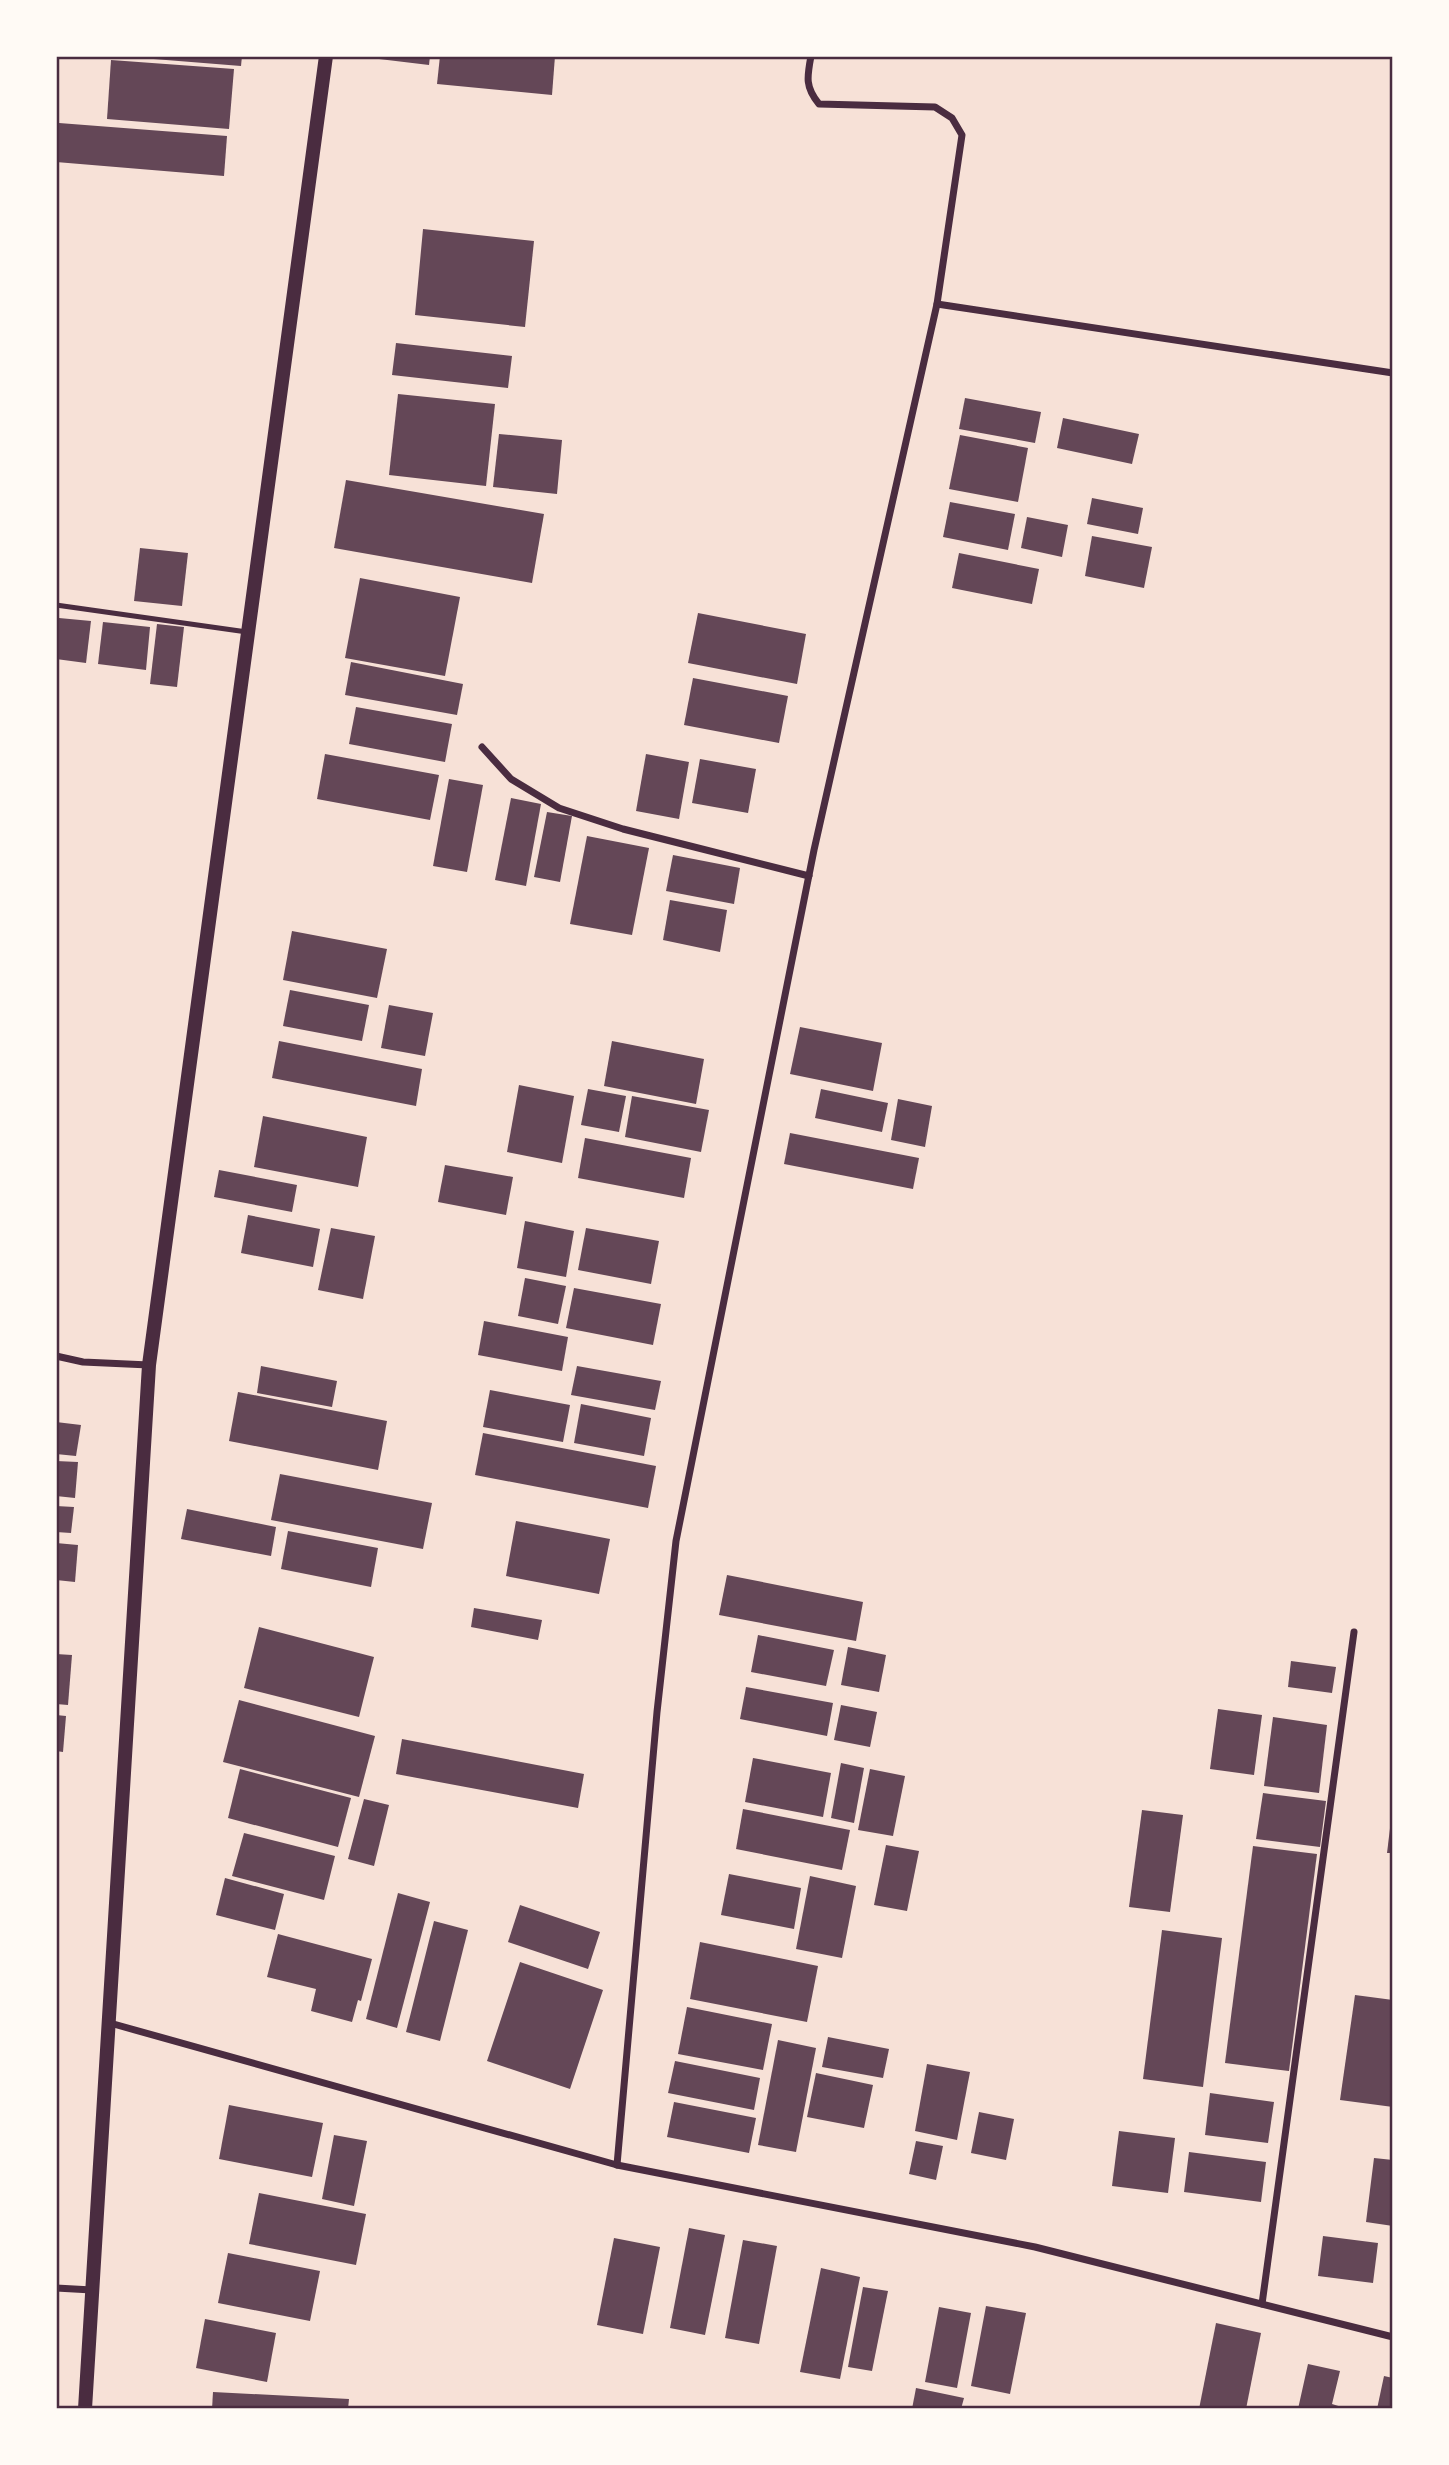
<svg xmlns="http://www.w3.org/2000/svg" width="1449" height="2465" font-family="'Noto Sans',sans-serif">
	<rect width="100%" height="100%" fill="#f7e1d7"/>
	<g fill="#644757">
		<path d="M141,56H242L241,66L141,58Z"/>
		<path d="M379,56H430L429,65L379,59Z"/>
		<path d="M440,56H555L552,95L437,84Z"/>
		<path d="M111,60L234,69L229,129L107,119Z"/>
		<path d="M59,123L227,136L224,176L56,162Z"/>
		<path d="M423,229L534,241L525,327L415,315Z"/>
		<path d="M396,343L512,356L508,388L392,375Z"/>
		<path d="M398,394L495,404L486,486L389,475Z"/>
		<path d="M965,398L1041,412L1035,443L959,429Z"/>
		<path d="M1063,418L1139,434L1132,464L1057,448Z"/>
		<path d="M499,434L562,440L557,494L493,487Z"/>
		<path d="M960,435L1028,448L1018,502L949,489Z"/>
		<path d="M346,480L544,514L532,583L334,548Z"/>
		<path d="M1092,498L1143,508L1138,534L1087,524Z"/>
		<path d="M950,502L1015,514L1008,550L943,537Z"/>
		<path d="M1027,517L1068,525L1062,557L1021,548Z"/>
		<path d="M1092,536L1152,547L1144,588L1085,576Z"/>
		<path d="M140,548L188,553L182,606L134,601Z"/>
		<path d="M959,553L1039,569L1032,604L952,588Z"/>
		<path d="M360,578L460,597L445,676L345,658Z"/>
		<path d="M698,613L806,634L797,684L688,663Z"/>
		<path d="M59,618L91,621L86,663L56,659Z"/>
		<path d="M103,622L150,627L146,670L98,664Z"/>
		<path d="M157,624L184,627L177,687L150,684Z"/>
		<path d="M351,662L463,684L457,715L345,695Z"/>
		<path d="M693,678L788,696L779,743L684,725Z"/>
		<path d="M356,707L452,724L445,762L349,744Z"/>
		<path d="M325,754L439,775L430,820L317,799Z"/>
		<path d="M646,754L689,762L679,819L636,811Z"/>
		<path d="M700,759L756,769L748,813L692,803Z"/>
		<path d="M449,779L483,785L467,872L433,866Z"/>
		<path d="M511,798L541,804L526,886L495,880Z"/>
		<path d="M547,812L572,816L560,882L534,877Z"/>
		<path d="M587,836L649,848L632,935L570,924Z"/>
		<path d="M673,855L740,868L734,904L666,891Z"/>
		<path d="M670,900L727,910L720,952L663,940Z"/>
		<path d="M292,931L387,949L377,998L283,980Z"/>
		<path d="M290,990L369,1005L362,1041L283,1026Z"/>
		<path d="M389,1005L433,1013L425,1056L381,1048Z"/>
		<path d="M800,1027L882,1043L873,1091L790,1074Z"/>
		<path d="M279,1041L422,1069L416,1106L272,1078Z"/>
		<path d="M612,1041L704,1059L696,1104L604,1086Z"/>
		<path d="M519,1085L574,1096L562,1163L507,1152Z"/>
		<path d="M588,1089L626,1096L619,1132L581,1125Z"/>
		<path d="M821,1089L888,1103L882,1132L815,1118Z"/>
		<path d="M632,1096L709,1110L701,1152L625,1137Z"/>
		<path d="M898,1099L932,1106L925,1147L891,1140Z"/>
		<path d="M263,1116L367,1137L358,1187L254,1167Z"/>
		<path d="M790,1133L919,1158L913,1189L784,1164Z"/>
		<path d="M585,1138L691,1158L684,1198L578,1178Z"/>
		<path d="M445,1165L513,1177L506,1215L438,1202Z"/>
		<path d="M219,1170L297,1185L292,1212L214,1197Z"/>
		<path d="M248,1215L320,1229L313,1267L241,1253Z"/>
		<path d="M525,1221L574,1231L566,1277L517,1268Z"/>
		<path d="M331,1228L375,1236L363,1299L318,1290Z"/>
		<path d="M586,1228L659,1241L651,1284L578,1270Z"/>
		<path d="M525,1278L566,1286L558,1324L518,1316Z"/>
		<path d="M574,1288L661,1304L653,1345L566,1328Z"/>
		<path d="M484,1321L568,1337L562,1371L478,1355Z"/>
		<path d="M261,1366L337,1381L332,1407L257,1393Z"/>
		<path d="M577,1366L661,1381L655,1410L571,1395Z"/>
		<path d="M490,1390L570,1405L563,1442L483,1427Z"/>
		<path d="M238,1392L387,1421L378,1470L229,1441Z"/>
		<path d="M581,1404L651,1418L644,1456L574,1443Z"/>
		<path d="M56,1422L81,1425L76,1456L56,1454Z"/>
		<path d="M483,1433L656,1466L648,1508L475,1475Z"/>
		<path d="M56,1461L78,1462L75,1498L56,1496Z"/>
		<path d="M280,1474L432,1503L423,1549L271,1520Z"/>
		<path d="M56,1506L74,1507L71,1533L56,1532Z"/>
		<path d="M187,1509L276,1527L271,1556L181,1539Z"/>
		<path d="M516,1521L610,1539L599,1594L506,1576Z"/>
		<path d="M288,1531L378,1548L371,1587L281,1569Z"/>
		<path d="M56,1543L78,1545L75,1582L56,1580Z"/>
		<path d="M727,1575L863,1602L856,1641L719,1615Z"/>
		<path d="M474,1608L542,1620L538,1640L471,1627Z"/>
		<path d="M259,1627L374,1657L359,1717L244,1688Z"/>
		<path d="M758,1635L834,1650L826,1686L751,1672Z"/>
		<path d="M848,1647L886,1655L879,1692L841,1685Z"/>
		<path d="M56,1654L72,1655L68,1705L56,1704Z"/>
		<path d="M1291,1661L1336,1667L1332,1693L1288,1687Z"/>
		<path d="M746,1687L833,1703L827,1736L740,1719Z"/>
		<path d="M239,1700L375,1736L359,1797L223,1762Z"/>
		<path d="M841,1705L877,1712L870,1747L834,1740Z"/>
		<path d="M1218,1709L1262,1715L1254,1775L1210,1769Z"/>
		<path d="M56,1715L66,1716L63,1752L56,1751Z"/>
		<path d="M1273,1717L1327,1725L1319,1793L1264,1786Z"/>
		<path d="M402,1739L584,1774L578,1808L396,1774Z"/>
		<path d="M753,1758L831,1773L823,1817L745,1802Z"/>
		<path d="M841,1763L864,1768L854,1823L831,1818Z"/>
		<path d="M240,1769L351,1798L338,1847L228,1818Z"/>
		<path d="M870,1769L905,1776L893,1836L858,1830Z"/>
		<path d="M1263,1793L1326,1801L1320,1847L1256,1839Z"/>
		<path d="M364,1799L389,1805L374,1866L348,1859Z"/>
		<path d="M743,1809L850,1830L842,1870L736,1849Z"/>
		<path d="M1142,1810L1183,1815L1170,1912L1129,1907Z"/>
		<path d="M1391,1820H1393V1853H1387Z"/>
		<path d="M244,1833L335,1856L324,1900L232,1876Z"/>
		<path d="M886,1845L919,1851L907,1911L874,1905Z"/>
		<path d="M1253,1846L1317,1854L1289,2071L1225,2063Z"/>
		<path d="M729,1874L801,1888L794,1929L721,1915Z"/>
		<path d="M810,1876L856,1886L842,1958L796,1949Z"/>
		<path d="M225,1878L284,1894L275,1930L216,1915Z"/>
		<path d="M398,1893L430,1902L397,2028L366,2019Z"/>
		<path d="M520,1905L600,1932L588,1969L508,1942Z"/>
		<path d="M434,1921L468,1930L440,2041L406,2032Z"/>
		<path d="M1162,1930L1222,1938L1203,2087L1143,2079Z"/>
		<path d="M278,1934L372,1959L361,2001L358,2000L352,2022L311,2011L316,1989L267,1977Z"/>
		<path d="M700,1942L818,1966L807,2022L690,1999Z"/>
		<path d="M520,1962L603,1990L570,2089L487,2061Z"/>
		<path d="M1355,1995L1393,2000V2107L1340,2100Z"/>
		<path d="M687,2007L772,2024L763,2070L678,2054Z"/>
		<path d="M828,2037L889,2049L883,2078L822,2067Z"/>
		<path d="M778,2040L816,2048L796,2152L758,2145Z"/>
		<path d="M675,2061L760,2078L754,2110L668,2093Z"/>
		<path d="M927,2064L970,2072L957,2140L915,2131Z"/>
		<path d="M816,2073L873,2085L864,2128L807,2117Z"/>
		<path d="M1210,2093L1274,2102L1268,2143L1205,2135Z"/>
		<path d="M674,2102L756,2118L749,2153L667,2137Z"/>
		<path d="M229,2105L323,2123L312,2177L219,2159Z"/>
		<path d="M979,2112L1014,2119L1006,2160L971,2153Z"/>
		<path d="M1119,2131L1175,2138L1168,2193L1112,2186Z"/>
		<path d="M334,2135L367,2141L354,2206L322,2199Z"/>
		<path d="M916,2141L943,2146L936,2180L909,2174Z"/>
		<path d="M1189,2152L1266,2162L1261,2202L1184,2192Z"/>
		<path d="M1374,2158L1393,2160V2226L1366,2222Z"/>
		<path d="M259,2193L366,2214L356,2265L249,2244Z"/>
		<path d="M689,2228L725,2235L705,2335L670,2328Z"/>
		<path d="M1323,2236L1378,2243L1373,2283L1318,2276Z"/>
		<path d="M614,2238L660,2247L643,2334L597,2325Z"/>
		<path d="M743,2240L777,2246L759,2344L725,2338Z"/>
		<path d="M228,2253L320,2271L310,2321L218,2303Z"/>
		<path d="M821,2268L860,2277L840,2379L800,2372Z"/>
		<path d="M863,2287L888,2291L872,2371L848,2367Z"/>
		<path d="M986,2306L1026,2313L1010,2394L971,2386Z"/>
		<path d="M939,2307L971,2313L957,2388L925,2382Z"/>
		<path d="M205,2319L276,2333L267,2382L196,2368Z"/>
		<path d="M1216,2323L1261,2333L1246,2409H1199Z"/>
		<path d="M1308,2364L1340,2371L1332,2404L1348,2409H1298Z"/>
		<path d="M1384,2376L1393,2378V2409H1377Z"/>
		<path d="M916,2388L964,2398L961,2409H912Z"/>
		<path d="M213,2392L349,2399L348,2409H212Z"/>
	</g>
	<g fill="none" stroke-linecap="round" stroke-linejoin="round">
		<path stroke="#4a2c40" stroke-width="5" d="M56,605L247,632"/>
		<g stroke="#4a2c40" stroke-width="7">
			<path d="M937,304L1393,373"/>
			<path d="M482,747L511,779L559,808L623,829L809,876"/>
			<path d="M56,1356L83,1362L149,1365"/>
			<path d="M110,2023L617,2165L1035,2247L1393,2337"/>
			<path d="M617,2165L657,1712L676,1541L814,850L937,304L962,135L952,118L935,107L819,104C805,87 807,77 811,56"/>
			<path d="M56,2288L92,2290"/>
			<path d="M1262,2304L1354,1632"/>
		</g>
		<path stroke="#4a2c40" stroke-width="14" d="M85,2409L149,1365L326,56"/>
	</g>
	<rect width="1449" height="2465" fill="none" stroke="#fffaf5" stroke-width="116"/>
	<rect x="58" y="58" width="1333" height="2349" fill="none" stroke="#4a2c40" stroke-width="2.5"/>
</svg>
